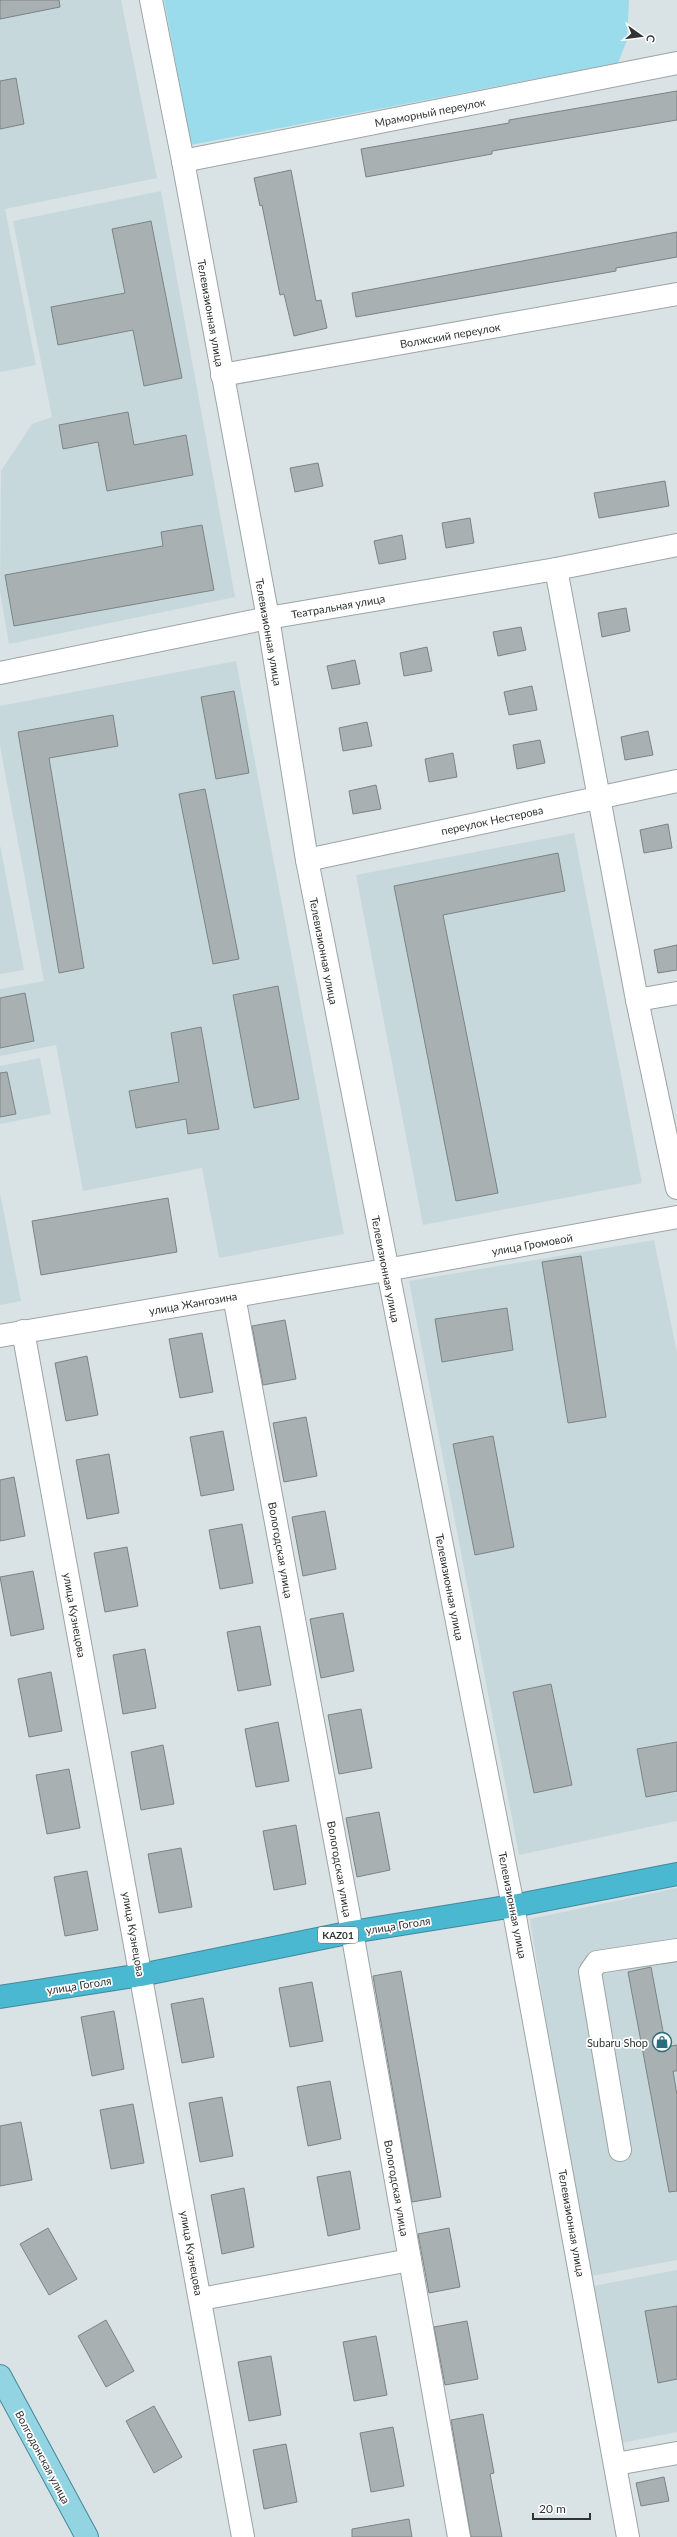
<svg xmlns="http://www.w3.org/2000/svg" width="677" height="2537" font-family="Lato,sans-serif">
	<rect width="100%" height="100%" fill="#d9e2e4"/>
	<g fill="#c7d8dd">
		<path d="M0,0H121L157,178L5,209L36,365L0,372Z"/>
		<path d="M161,191L235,597L9,644L0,592L1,471L32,424L52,417L13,221Z"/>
		<path d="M236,661L344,1234L219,1258L202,1168L83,1191L56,1045L0,1056V989L44,981L0,746V706Z"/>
		<path d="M574,833L642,1183L423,1225L356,875Z"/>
		<path d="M0,845L24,970L0,974Z"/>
		<path d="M40,1058L51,1114L0,1124V1066Z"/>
		<path d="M0,1193L21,1301L0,1305Z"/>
		<path d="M654,1240L677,1353V1821L519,1855L409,1281Z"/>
		<path d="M677,1888V2260L586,2277L530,1919Z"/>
		<path d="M677,2270V2432L616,2444L588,2287Z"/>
	</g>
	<path fill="#9adbec" d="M164,0H629L627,40L618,63L191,145Z"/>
	<g fill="#a8b0b2" stroke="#7b8385">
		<path d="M0,0H59L60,7L0,19Z"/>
		<path d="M16,78L24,124L0,129V81Z"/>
		<path d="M677,91V120L492,151V154L366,177L361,149L509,123V120Z"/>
		<path d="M291,170L316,301L321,300L327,328L294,336L284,294L280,295L262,205L260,206L254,178Z"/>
		<path d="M151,221L182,378L144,386L133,330L58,345L51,307L125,293L112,229Z"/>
		<path d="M677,232V257L616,268V271L356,317L352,293Z"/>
		<path d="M128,412L134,445L186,435L193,475L107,491L98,442L63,449L59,425Z"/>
		<path d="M318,463L323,486L295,492L290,468Z"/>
		<path d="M665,481L669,506L599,518L594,493Z"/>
		<path d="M470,518L474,543L446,548L442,523Z"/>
		<path d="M202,525L214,590L14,626L5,575L163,546L161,532Z"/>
		<path d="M402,535L406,559L379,564L374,541Z"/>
		<path d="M626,608L630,631L602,637L598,613Z"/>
		<path d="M521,627L526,650L498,656L493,632Z"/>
		<path d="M427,647L432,671L404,676L400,653Z"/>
		<path d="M355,660L360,684L332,689L327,666Z"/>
		<path d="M532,686L537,710L509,715L504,692Z"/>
		<path d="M234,691L249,773L216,779L201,697Z"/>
		<path d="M113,715L118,746L49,758L84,968L59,973L18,732Z"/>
		<path d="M367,722L372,746L343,751L339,728Z"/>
		<path d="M648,731L653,755L625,760L621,737Z"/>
		<path d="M540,740L545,763L517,769L513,745Z"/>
		<path d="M453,753L457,777L429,782L425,759Z"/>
		<path d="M376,785L381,809L353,814L349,791Z"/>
		<path d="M205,789L239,959L213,964L179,794Z"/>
		<path d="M668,824L672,848L644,853L640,830Z"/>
		<path d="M558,853L565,891L443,915L498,1193L456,1201L394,886Z"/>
		<path d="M677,945V970L658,973L654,950Z"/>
		<path d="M278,986L299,1099L254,1108L233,995Z"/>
		<path d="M25,993L34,1041L0,1048V998Z"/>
		<path d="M201,1027L219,1129L188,1134L186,1119L136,1128L129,1091L179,1082L171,1033Z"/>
		<path d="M7,1072L16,1114L0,1117V1073Z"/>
		<path d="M168,1198L177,1252L41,1275L32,1221Z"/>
		<path d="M581,1256L606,1417L568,1423L542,1262Z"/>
		<path d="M507,1308L513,1350L442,1362L435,1319Z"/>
		<path d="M285,1320L296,1379L263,1385L252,1326Z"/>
		<path d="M202,1333L213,1392L180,1398L169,1339Z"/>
		<path d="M87,1356L98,1415L66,1421L55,1363Z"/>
		<path d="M306,1417L317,1476L284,1482L273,1423Z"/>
		<path d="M223,1431L234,1490L201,1496L190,1437Z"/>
		<path d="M493,1436L514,1547L475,1555L453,1444Z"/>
		<path d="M109,1454L119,1513L87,1519L76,1460Z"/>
		<path d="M14,1477L25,1536L0,1541V1480Z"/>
		<path d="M325,1511L336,1569L303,1576L292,1517Z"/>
		<path d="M242,1524L253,1583L220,1589L209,1530Z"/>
		<path d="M127,1547L138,1606L105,1612L94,1553Z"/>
		<path d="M33,1571L44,1629L11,1636L0,1577Z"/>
		<path d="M343,1613L354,1671L321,1678L310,1619Z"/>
		<path d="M260,1626L271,1685L238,1691L227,1632Z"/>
		<path d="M145,1649L156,1708L123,1714L113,1655Z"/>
		<path d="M51,1672L62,1731L29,1737L18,1679Z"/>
		<path d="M551,1684L572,1785L534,1793L513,1692Z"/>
		<path d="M361,1709L372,1768L339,1774L328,1715Z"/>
		<path d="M278,1722L289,1781L256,1787L245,1729Z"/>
		<path d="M677,1742V1791L646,1797L637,1749Z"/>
		<path d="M163,1745L174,1804L141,1810L131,1752Z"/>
		<path d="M69,1769L80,1828L47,1834L36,1775Z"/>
		<path d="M379,1812L390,1870L357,1877L346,1818Z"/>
		<path d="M296,1825L306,1884L274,1890L263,1831Z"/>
		<path d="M181,1848L192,1907L159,1913L148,1854Z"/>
		<path d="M87,1871L98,1930L65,1936L54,1877Z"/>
		<path d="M651,1967L666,2047L677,2045V2071H673L677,2095V2191L669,2192L628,1972Z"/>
		<path d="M401,1971L441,2197L412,2202L373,1976Z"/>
		<path d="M312,1982L323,2041L290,2047L279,1988Z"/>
		<path d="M203,1998L214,2057L182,2063L171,2004Z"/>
		<path d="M114,2011L124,2069L92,2076L81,2017Z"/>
		<path d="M330,2081L341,2139L308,2146L297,2087Z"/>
		<path d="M222,2097L233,2156L200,2162L189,2103Z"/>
		<path d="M133,2104L144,2163L111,2169L100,2110Z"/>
		<path d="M21,2122L32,2180L0,2186V2126Z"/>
		<path d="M350,2171L360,2229L328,2236L317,2177Z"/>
		<path d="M244,2188L254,2247L222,2254L211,2195Z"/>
		<path d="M48,2228L77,2279L49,2295L20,2244Z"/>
		<path d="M449,2228L460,2287L429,2293L418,2234Z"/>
		<path d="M677,2306V2379L658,2383L645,2311Z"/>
		<path d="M106,2320L134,2371L106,2387L78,2336Z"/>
		<path d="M467,2321L478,2379L445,2385L434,2327Z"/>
		<path d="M376,2336L387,2395L354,2401L343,2342Z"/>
		<path d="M271,2356L281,2415L249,2421L238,2362Z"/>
		<path d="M154,2406L182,2457L154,2473L126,2421Z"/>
		<path d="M483,2414L494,2473L490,2474L502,2537H471L451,2420Z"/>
		<path d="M393,2427L404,2486L371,2492L360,2433Z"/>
		<path d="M286,2444L297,2502L264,2509L253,2450Z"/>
		<path d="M664,2477L669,2501L641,2506L636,2483Z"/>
		<path d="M409,2519L412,2537H352V2529Z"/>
	</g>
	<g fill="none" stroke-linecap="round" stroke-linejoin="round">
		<defs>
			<g id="minor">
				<path d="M151,0L183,161L268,618L307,860L513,1906L628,2537"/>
				<path d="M183,161L677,63"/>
				<path d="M222,375L677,294"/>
				<path d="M556,569L637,1000L677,1188"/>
				<path d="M0,673L268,618L556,569L677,545"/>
				<path d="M307,860L677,781"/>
				<path d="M637,1000L677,993"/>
				<path d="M234,1296L352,1932L459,2537"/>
				<path d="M23,1331L243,2537"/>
				<path d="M0,1336L386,1270L677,1217"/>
				<path d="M620,2150L590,1972L597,1962L677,1950"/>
				<path d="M201,2299L410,2260"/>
				<path d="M616,2464L677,2453"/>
			</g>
			<path id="major" d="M0,2376L87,2537"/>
			<path id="highway" d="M0,1997L141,1975L352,1932L513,1906L677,1874"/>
		</defs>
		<use href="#minor" stroke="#9ca4a6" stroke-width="24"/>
		<use href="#major" stroke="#42899a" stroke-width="24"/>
		<use href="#highway" stroke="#42899a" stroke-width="24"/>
		<use href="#minor" stroke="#fff" stroke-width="22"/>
		<use href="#major" stroke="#93d4e3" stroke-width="22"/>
		<use href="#highway" stroke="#4bb8d1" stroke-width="22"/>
	</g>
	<defs>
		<symbol id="shop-ring" viewBox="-11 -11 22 22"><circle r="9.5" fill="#fff" stroke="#2a6e7e" stroke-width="1.5"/><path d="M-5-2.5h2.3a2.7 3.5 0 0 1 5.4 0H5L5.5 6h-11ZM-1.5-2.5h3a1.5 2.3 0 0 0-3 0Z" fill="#2a6e7e"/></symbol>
	</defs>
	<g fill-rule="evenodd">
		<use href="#shop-ring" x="651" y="2031" width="22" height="22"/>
	</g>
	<g text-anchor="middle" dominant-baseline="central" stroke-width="3.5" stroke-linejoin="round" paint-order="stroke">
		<rect fill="#fff" stroke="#6e7071" stroke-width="1" x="318" y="1927" width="40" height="16" rx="3"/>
		<g font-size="10" font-weight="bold" fill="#303334">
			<text x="338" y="1935">KАZ01</text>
		</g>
		<g font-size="11" fill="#303334" stroke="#fff">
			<text transform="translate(430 112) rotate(-11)">Мраморный переулок</text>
			<text transform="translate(211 313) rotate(80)">Телевизионная улица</text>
			<text transform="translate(450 335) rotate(-10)">Волжский переулок</text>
			<text transform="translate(338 606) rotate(-10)">Театральная улица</text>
			<text transform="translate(269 632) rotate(80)">Телевизионная улица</text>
			<text transform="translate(492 820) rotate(-12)">переулок Нестерова</text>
			<text transform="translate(324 951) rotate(79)">Телевизионная улица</text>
			<text transform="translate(532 1244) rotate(-10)">улица Громовой</text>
			<text transform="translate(386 1269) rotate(79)">Телевизионная улица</text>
			<text transform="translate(193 1303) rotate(-10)">улица Жангозина</text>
			<text transform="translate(281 1550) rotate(80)">Вологодская улица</text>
			<text transform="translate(450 1587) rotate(79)">Телевизионная улица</text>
			<text transform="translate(75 1615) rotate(80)">улица Кузнецова</text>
			<text transform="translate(340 1869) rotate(80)">Вологодская улица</text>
			<text transform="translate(513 1905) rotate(79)">Телевизионная улица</text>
			<text transform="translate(398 1925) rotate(-9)">улица Гоголя</text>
			<text transform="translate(134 1934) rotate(80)">улица Кузнецова</text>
			<text transform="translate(79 1985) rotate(-9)">улица Гоголя</text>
			<text transform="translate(397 2188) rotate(80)">Вологодская улица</text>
			<text transform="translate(572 2223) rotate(80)">Телевизионная улица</text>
			<text transform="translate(192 2253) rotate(80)">улица Кузнецова</text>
			<text transform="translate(43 2457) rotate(62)">Волгодонская улица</text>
		</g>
		<g font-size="11" fill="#303334" stroke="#fff" text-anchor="end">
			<text x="648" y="2042">Subaru Shop</text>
		</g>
	</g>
	<g transform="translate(641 36) rotate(104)" stroke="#ffffff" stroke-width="3" paint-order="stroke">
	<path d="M0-3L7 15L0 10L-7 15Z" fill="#303334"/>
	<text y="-6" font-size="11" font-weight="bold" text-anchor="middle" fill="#303334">С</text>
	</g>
	<path d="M533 2513v6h57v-6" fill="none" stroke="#303334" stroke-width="2"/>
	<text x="539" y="2513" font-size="12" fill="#303334" stroke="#ffffff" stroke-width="3" paint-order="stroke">20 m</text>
</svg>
